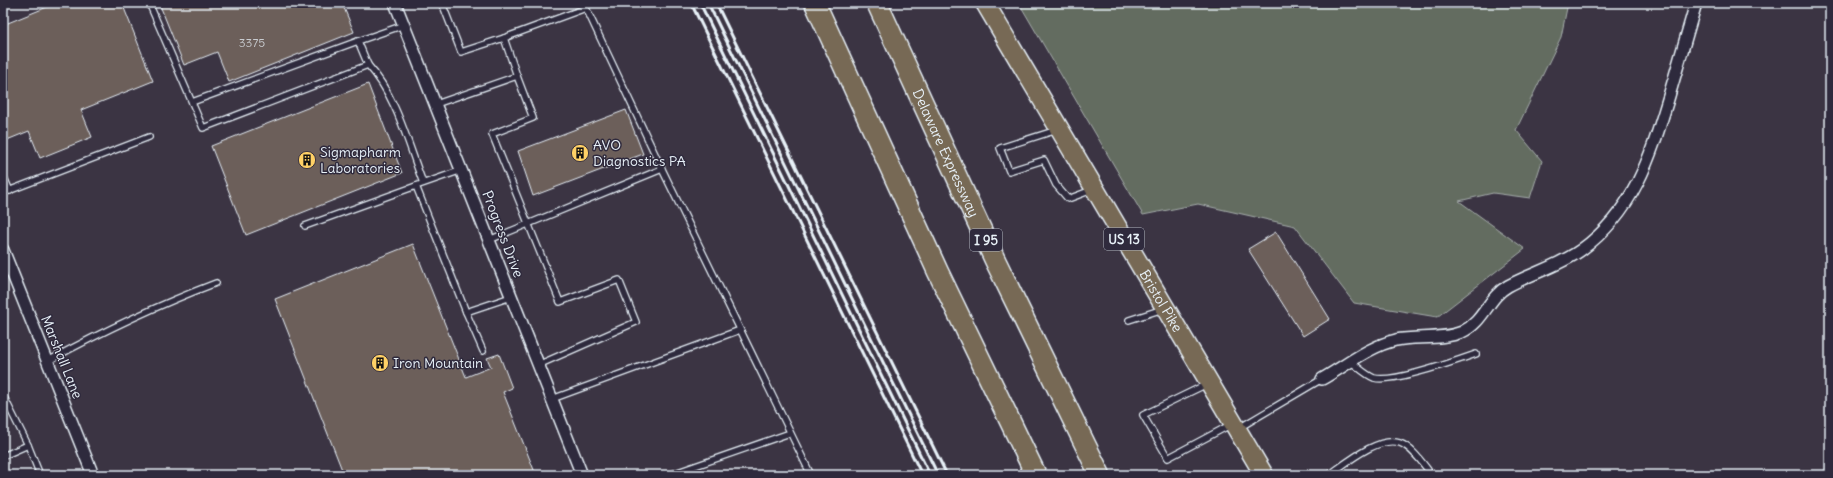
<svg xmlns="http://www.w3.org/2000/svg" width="1833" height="478" font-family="Delius,sans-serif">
	<rect width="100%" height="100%" fill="#3b3443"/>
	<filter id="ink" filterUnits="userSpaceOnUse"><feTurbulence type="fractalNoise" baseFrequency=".025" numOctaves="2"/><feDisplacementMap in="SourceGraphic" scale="8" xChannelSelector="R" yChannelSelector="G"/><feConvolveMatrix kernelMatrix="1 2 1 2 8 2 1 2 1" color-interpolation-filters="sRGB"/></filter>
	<g filter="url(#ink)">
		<path fill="#646c60" stroke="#a6aeac" d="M1019,3H1568L1561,37L1516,130L1542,161L1530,198L1493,193L1459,201L1525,249L1437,317L1354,303L1295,226L1198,204L1143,215Z"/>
		<g fill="#6c5e5a" stroke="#e8f1f8">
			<path d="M57,3H122L153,81L81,110L92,137L40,158L29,131L7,140L3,131V25Z"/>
			<path d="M159,3H342L354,32L229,82L217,52L184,65Z"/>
			<path d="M368,84L402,173L246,235L211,146Z"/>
			<path d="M626,110L643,154L533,196L518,151Z"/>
			<path d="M1276,232L1330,319L1303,336L1248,249Z"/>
			<path d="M413,244L466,377L491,367L487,358L499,354L512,388L503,392L536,475H344L275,299Z"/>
		</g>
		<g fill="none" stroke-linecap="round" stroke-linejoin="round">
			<defs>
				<g id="lane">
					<path d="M149,3L203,128L368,65L358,41L404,25"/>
					<path d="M442,3L461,52L504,38"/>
					<path d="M586,8L662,169"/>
					<path d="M368,65C397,97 408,144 423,183"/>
					<path d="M517,76L504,38L586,8L584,3"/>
					<path d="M192,102L358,41"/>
					<path d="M436,104L517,76L533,118L492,134L560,302L619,280L636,322L538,365"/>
					<path d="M1057,130L1000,148L1009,171L1044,160L1056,185L1068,199L1092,190"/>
					<path d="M462,170L416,186L466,312L511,297"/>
					<path d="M3,175L10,191"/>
					<path d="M3,193L149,137"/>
					<path d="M305,226L416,186"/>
					<path d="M489,240L662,169L811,475"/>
					<path d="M466,312L483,351"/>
					<path d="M1129,320L1163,309"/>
					<path d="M48,361C103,331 158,305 216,283"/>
					<path d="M1351,362C1358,367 1366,375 1374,378C1392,383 1456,361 1476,354"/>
					<path d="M1207,384L1143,415L1168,458L1232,424"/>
					<path d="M3,395L28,445L3,456"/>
					<path d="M552,399L740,330"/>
					<path d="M1239,428L1322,379"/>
					<path d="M28,445L40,475"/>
					<path d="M669,475L790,433"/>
					<path d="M1329,475C1345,464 1379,435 1400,443C1411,447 1421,461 1428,470L1427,475"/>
				</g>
				<g id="street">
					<path d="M395,3L582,475"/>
					<path d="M3,250L93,475"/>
					<path d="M1322,379C1345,366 1370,346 1396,340C1417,336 1442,340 1462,332C1484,322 1488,297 1508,286C1532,273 1559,266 1581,250C1635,211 1651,155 1669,96C1678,65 1687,34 1696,3"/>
				</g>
				<g id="primary">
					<path id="s1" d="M985,3L1264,475"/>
				</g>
				<g id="highway">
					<path d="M815,3L938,272L1036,475"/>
					<path id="s2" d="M877,3L995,260L1100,475"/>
				</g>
			</defs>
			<use href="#lane" stroke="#e8f1f8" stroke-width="8"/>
			<use href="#street" stroke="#e8f1f8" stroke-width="14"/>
			<use href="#primary" stroke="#e8f1f8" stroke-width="21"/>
			<use href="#highway" stroke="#e8f1f8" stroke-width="23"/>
			<use href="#lane" stroke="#2f2a3d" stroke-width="5.5"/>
			<use href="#street" stroke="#2f2a3d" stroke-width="11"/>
			<use href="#primary" stroke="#776954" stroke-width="18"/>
			<use href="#highway" stroke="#776954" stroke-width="20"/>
			<g stroke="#e8f1f8" stroke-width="3">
				<path d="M691,3L922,475"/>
				<path d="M700,3L930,475"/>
				<path d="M708,3L938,475"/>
				<path d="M716,3L947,475"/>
			</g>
		</g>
	</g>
	<defs>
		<symbol id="building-disc" viewBox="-11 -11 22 22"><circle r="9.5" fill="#ffd166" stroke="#2f2a3d"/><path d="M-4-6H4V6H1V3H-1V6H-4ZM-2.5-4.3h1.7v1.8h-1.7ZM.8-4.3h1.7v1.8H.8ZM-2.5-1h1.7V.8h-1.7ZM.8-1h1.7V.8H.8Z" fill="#111"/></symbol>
	</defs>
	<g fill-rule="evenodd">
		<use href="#building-disc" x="570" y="143" width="20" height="20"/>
		<use href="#building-disc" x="297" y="150" width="20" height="20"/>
		<use href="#building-disc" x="370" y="353" width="20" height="20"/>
	</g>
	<g text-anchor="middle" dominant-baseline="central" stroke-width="3" stroke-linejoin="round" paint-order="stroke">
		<g font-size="12" fill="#c9ccd0">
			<text x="252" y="42">3375</text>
		</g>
		<g fill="#2f2a3d" stroke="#b0b5c0" stroke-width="1">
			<rect x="1104" y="228" width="40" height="22" rx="3"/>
			<rect x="970" y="229" width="32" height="22" rx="3"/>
		</g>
		<g font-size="13" font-weight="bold" fill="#e8f1f8">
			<text x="1124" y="239">US 13</text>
			<text x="986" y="240">I 95</text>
		</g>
		<g font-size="14" fill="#e8f1f8" stroke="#2f2a3d" text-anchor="start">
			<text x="593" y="145">AVO<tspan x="593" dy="16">Diagnostics PA</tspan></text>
			<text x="320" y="152">Sigmapharm<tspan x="320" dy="16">Laboratories</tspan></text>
			<text x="393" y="363">Iron Mountain</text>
		</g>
		<g font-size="14" fill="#e8f1f8" stroke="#2f2a3d">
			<text stroke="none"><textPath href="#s2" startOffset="165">Delaware Expressway</textPath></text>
			<text transform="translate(503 234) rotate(69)">Progress Drive</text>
			<text stroke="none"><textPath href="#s1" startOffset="346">Bristol Pike</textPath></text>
			<text transform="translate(62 357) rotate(68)">Marshall Lane</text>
		</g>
	</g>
	<rect width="1833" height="478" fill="none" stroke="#2f2a3d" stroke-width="16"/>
	<rect x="8" y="8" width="1817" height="462" fill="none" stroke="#e8f1f8" stroke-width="1.5" filter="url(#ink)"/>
</svg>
